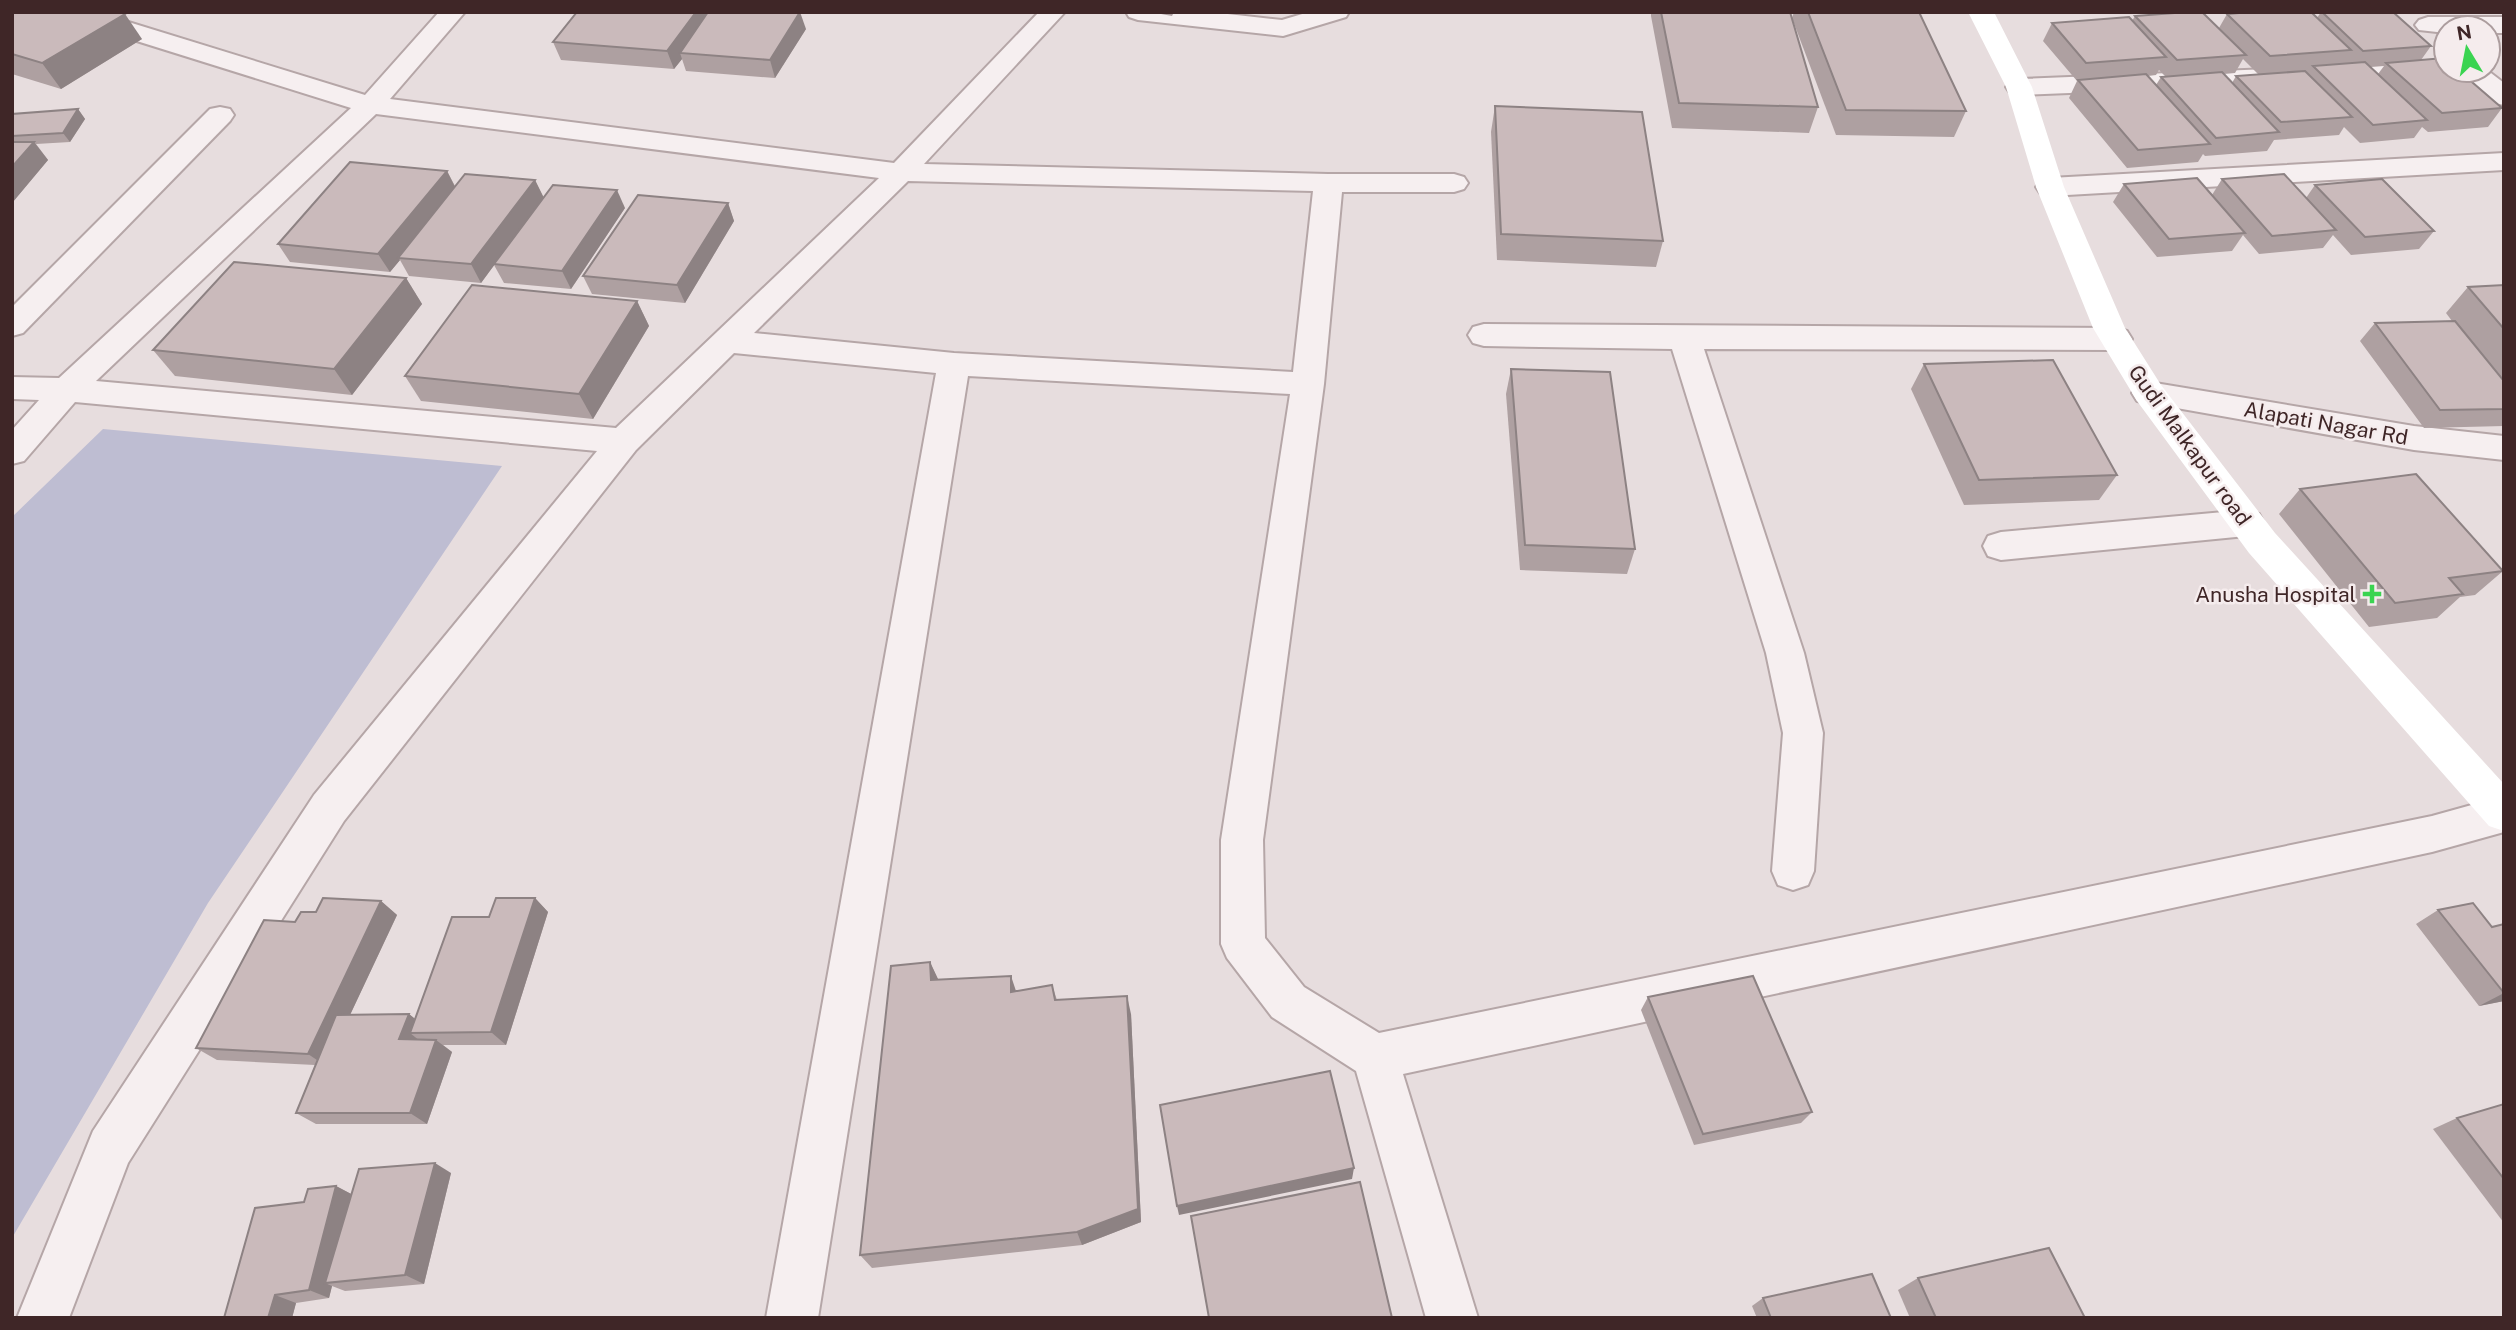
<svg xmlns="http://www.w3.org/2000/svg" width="2516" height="1330" font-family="'Public Sans',sans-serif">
	<rect width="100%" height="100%" fill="#e7ddde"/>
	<path fill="#bebdd2" d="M103,429L502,466L208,903L12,1238V517Z"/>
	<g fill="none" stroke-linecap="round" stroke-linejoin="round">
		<defs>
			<g id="street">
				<path d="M57,12H96L365,95L439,12H465L390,99L894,163L1039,12H1065L924,164L1328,174H1454L1464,177L1468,183L1464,189L1454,192H1342L1324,384L1263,840L1265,938L1304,987L1379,1033L2432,816L2504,796V832L2432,852L1403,1074L1478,1318H1426L1356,1071L1272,1017L1227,958L1221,944V840L1290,394L968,376L818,1318H766L936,373L734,353L636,450L344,821L128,1163L69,1318H17L93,1131L314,795L597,451L75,402L24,461L12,464V430L39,400L12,399V377L59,378L351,108L60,17ZM376,114L879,178L616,428L96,381ZM908,181L1313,191L1293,372L954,353L754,333Z"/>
				<path d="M1126,12H1210L1282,20L1309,12H1349L1346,17L1283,36L1138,20L1129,17Z"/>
				<path d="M2428,17H2504V33H2488V28H2446V33L2419,30L2415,25L2419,20Z"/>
				<path d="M2446,62V70H2487L2504,83V105L2494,103L2458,71L2455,76L2446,78L2019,95L2010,93L2006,87L2010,81L2019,79Z"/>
				<path d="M220,107L230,109L234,115L230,121L23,333L12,336V307L210,109Z"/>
				<path d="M2504,153V170L2050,196L2040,193L2036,187L2040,181L2050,178Z"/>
				<path d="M1484,324L2116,328L2127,331L2132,339L2127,347L2116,350L1704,349L1804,653L1823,733L1814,871L1808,885L1793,890L1778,885L1772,871L1783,733L1766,653L1672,349L1484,346L1473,343L1468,335L1473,327Z"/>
				<path d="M2149,382L2414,426L2504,436V460L2414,450L2137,401L2132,393L2137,385Z"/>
				<path d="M2246,510L2259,514L2264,523L2259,532L2246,536L2001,560L1988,556L1983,546L1988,536L2001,532Z"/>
			</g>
		</defs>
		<use href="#street" stroke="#b5a6a7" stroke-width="4"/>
		<use href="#street" fill="#f6eff0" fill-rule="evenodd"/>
		<path fill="#fff" fill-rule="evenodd" d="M1968,12H1994L2032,87L2064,187L2125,328L2161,385L2275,533L2504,784V831L2489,826L2249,553L2137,401L2093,328L2036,187L2006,87Z"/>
	</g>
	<g fill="#aea0a1" fill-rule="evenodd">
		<path d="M12,12L142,39L61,89L12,74Z"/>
		<path d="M1150,12H1174L1172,16Z"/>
		<path d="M1651,12H1790L1818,107L1809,133L1672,128L1651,16Z"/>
		<path d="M1794,12H1919L1966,111L1954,137L1836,135L1792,18Z"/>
		<path d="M2321,12H2393L2431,46L2421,60L2502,108L2488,127L2428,132L2422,127L2414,138L2360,143L2344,127L2339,135L2274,140L2267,151L2205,156L2203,154L2198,162L2127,168L2069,98L2077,81L2043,41L2052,23L2132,21L2135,16L2219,28L2227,14L2317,18ZM2243,59L2258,74L2236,76L2232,83L2224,74L2235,73ZM2384,66L2378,74L2371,67ZM2159,70L2165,76L2161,77L2156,85L2148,76L2156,75Z"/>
		<path d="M806,29L775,78L686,71L682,59L674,69L561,60L553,42Z"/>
		<path d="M1495,106L1663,241L1656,267L1497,260L1491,132Z"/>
		<path d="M78,109L85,119L70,142L36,144L48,160L12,203V114Z"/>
		<path d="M447,171L455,186L535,180L543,197L625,208L571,289L504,283L494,265L481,283L409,276L400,260L390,272L290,262L278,244Z"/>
		<path d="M2222,179L2306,198L2315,185L2434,231L2419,249L2351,255L2333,235L2323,248L2259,254L2243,235L2232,251L2157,257L2113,202L2124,184L2212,195Z"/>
		<path d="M728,203L734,221L685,303L592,294L583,276Z"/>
		<path d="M406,278L422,304L352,395L175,376L153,350Z"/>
		<path d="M2504,285V426L2424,428L2360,341L2375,323L2452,321L2446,313L2468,287Z"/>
		<path d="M637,301L649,326L593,419L421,401L405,376Z"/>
		<path d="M1924,364L2117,475L2099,500L1964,505L1911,389Z"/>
		<path d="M1511,369L1635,549L1627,574L1520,570L1506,394Z"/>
		<path d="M2300,489L2503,571L2475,595L2460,597L2437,618L2369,627L2279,514Z"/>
		<path d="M535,898L548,912L506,1045H443L452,1052L427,1124H316L296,1113L315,1065L217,1060L196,1048L295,922L316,912L381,901L397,915L350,1015L409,1014L415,1019Z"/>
		<path d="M2438,910L2492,927L2504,924V1001L2479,1006L2416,924Z"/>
		<path d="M930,962L938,980L1016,991L1052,985L1057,1000L1131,1014L1141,1222L1082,1245L872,1268L860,1255Z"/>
		<path d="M1648,997L1812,1112L1801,1123L1694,1145L1641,1010Z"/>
		<path d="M2504,1104V1223L2433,1129L2457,1118Z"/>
		<path d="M451,1173L424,1284L345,1291L332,1286L329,1298L296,1303L292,1318H224L304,1202L336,1186L351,1194Z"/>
		<path d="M1918,1278L2085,1318H1910L1898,1290Z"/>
		<path d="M1763,1298L1891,1318H1757L1752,1306Z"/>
	</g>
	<g fill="#8d8283">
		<path d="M696,12H715L680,53L682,59L674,69L667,51Z"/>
		<path d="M800,12L806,29L775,78L770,60Z"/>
		<path d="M125,14L142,39L61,89L42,63Z"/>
		<path d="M78,109L85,119L70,142L63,133Z"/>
		<path d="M34,142L48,160L12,203V167Z"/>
		<path d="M447,171L456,189L398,258L400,260L390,272L378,254Z"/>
		<path d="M535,180L544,198L481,283L471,264Z"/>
		<path d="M617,190L625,208L571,289L562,271Z"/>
		<path d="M728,203L734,221L685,303L677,285Z"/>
		<path d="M406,278L422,304L352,395L334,369Z"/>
		<path d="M637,301L649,326L593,419L579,394Z"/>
		<path d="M535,898L548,912L506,1045L491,1032Z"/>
		<path d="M381,901L397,915L326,1066L308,1054Z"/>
		<path d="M930,962L939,981L931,980Z"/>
		<path d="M1011,976L1017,994L1011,992Z"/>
		<path d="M2504,993V1001L2479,1006Z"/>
		<path d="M1127,996L1131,1014L1141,1222L1082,1245L1077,1232Z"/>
		<path d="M409,1014L425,1027L410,1033L420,1041L399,1039Z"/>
		<path d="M436,1040L452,1052L427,1124L410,1113Z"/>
		<path d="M435,1163L451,1173L424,1284L405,1275Z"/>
		<path d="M1354,1168L1352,1179L1179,1215L1177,1206Z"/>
		<path d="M336,1186L355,1196L325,1283L332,1286L329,1298L309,1290Z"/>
		<path d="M275,1295L296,1303L292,1318H268Z"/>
	</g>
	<g fill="#cababb" stroke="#8d8283" stroke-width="2">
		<path d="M12,12H120L125,14L42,63L12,54Z"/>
		<path d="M577,12H696L667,51L553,42Z"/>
		<path d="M708,12H800L770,60L680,53Z"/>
		<path d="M1661,12H1790L1818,107L1679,103Z"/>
		<path d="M1808,12H1919L1966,111L1846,110Z"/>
		<path d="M2188,12H2202L2246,55L2177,60L2135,16Z"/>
		<path d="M2251,12H2311L2351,50L2270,56L2227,14Z"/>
		<path d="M2322,12H2393L2431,46L2363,51Z"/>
		<path d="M2129,17L2166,57L2086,63L2052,23Z"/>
		<path d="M2444,58L2446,59V70H2458L2502,108L2442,113L2386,63Z"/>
		<path d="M2365,62L2427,120L2373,125L2313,66Z"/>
		<path d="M2305,71L2352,117L2281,122L2236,76Z"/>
		<path d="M2222,72L2279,132L2216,138L2161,77Z"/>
		<path d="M2146,74L2210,144L2138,150L2078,80Z"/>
		<path d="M1495,106L1642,112L1663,241L1501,234Z"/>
		<path d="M78,109L63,133L12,136V114Z"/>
		<path d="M12,142H34L12,167Z"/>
		<path d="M350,162L447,171L378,254L278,244Z"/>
		<path d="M465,174L535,180L471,264L398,258Z"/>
		<path d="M2284,174L2336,230L2272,236L2222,179Z"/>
		<path d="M2197,178L2245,233L2169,239L2124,184Z"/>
		<path d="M2382,179L2434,231L2365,237L2315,185Z"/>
		<path d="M553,185L617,190L562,271L494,264Z"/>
		<path d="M638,195L728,203L677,285L583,276Z"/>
		<path d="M234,262L406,278L334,369L153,350Z"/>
		<path d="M472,285L637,301L579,394L405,376Z"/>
		<path d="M2504,285V329L2468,287Z"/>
		<path d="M2455,321L2504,381V409L2440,410L2375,323Z"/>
		<path d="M2053,360L2117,475L1979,480L1924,364Z"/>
		<path d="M1511,369L1610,372L1635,549L1525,545Z"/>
		<path d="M2416,474L2503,571L2449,578L2463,594L2395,603L2300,489Z"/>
		<path d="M323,898L381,901L308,1054L196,1048L264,920L295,922L301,912H316Z"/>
		<path d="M496,898H535L491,1032L410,1033L452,917H489Z"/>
		<path d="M2473,903L2492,927L2504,924V993L2438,910Z"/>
		<path d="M930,962L931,980L1011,976V992L1052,985L1055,1000L1127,996L1138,1209L1077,1232L860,1255L891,966Z"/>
		<path d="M1753,976L1812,1112L1703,1134L1648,997Z"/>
		<path d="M409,1014L399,1039L436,1040L410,1113H296L336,1015Z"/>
		<path d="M1330,1071L1354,1168L1177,1206L1160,1105Z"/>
		<path d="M2504,1104V1179L2457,1118Z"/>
		<path d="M435,1163L405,1275L325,1283L359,1169Z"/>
		<path d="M1360,1182L1392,1318H1209L1191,1216Z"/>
		<path d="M336,1186L309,1290L275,1295L268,1318H224L255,1208L304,1202L308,1189Z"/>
		<path d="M2049,1248L2085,1318H1936L1918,1278Z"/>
		<path d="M1872,1274L1891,1318H1771L1763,1298Z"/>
	</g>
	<path fill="#3ad451" stroke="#f5eced" stroke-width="2.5" d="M2368.5 583.5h7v7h7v7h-7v7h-7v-7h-7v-7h7z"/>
	<g text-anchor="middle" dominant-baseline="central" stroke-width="5" stroke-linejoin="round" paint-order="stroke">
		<g font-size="21" fill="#3f2627" stroke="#f5eced">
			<text transform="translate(2326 423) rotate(10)">Alapati Nagar Rd</text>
			<text transform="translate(2190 445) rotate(54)">Gudi Malkapur road</text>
		</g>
		<g font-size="21" fill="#3f2627" stroke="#f5eced" text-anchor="end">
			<text x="2356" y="594">Anusha Hospital</text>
		</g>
	</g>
	<rect width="2516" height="1330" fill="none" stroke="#3f2627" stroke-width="28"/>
	<g transform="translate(2467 49) rotate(350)"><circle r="33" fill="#f5eced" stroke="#ac9d9e" stroke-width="2"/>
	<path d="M0-5L12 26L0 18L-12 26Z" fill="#3ad451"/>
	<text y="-10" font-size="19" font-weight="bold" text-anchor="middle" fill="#3f2627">N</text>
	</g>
</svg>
